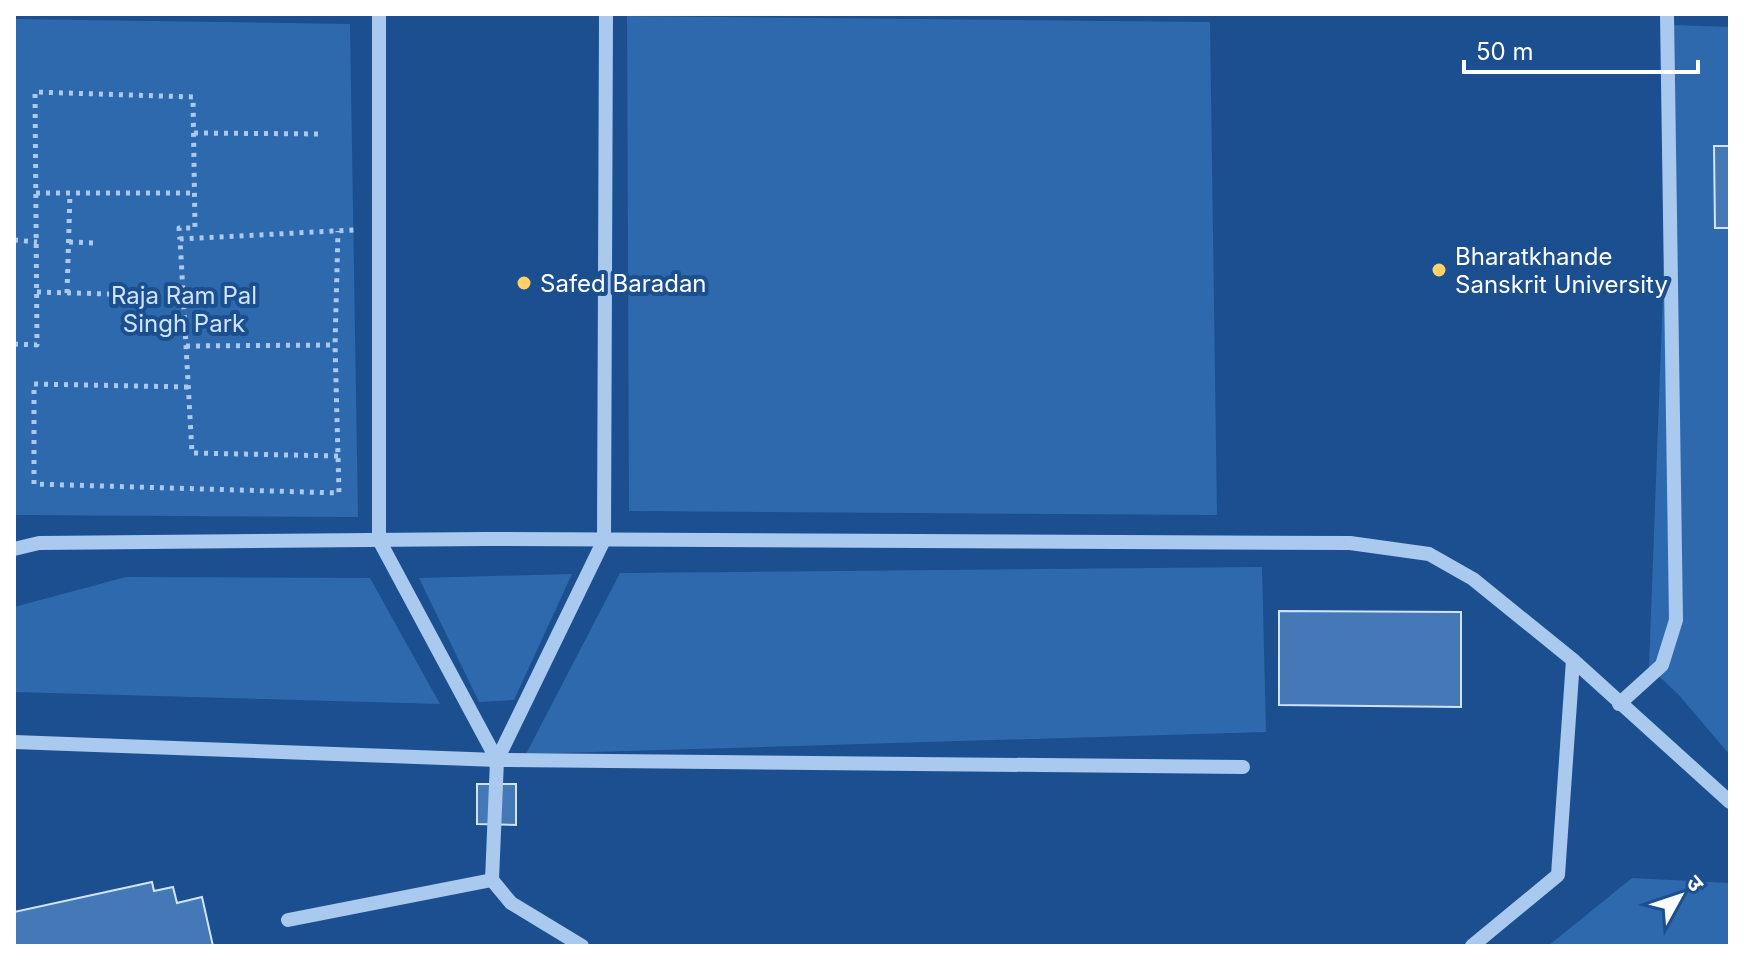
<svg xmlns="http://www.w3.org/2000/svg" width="1744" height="960" font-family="Inter,'Noto Sans Devanagari',sans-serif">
	<rect width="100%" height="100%" fill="#1b4f8f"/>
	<g fill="#2e69ad">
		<path d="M627,16L1210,22L1217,515L629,511Z"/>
		<path d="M14,19L350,24L358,517L14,515Z"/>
		<path d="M1673,25L1730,27V755L1678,694L1649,667Z"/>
		<path d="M1262,567L1266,732L526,754L620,573Z"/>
		<path d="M572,574L514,700L479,702L419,578Z"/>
		<path d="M126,577L370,578L440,704L14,692V607Z"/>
		<path d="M1632,878L1730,883V946H1548Z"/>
	</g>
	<g fill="#4478b7" stroke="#cfe3fa" stroke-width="2">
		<path d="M1714,146H1730V228H1715Z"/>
		<path d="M1279,611L1461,612V707L1279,705Z"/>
		<path d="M477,784H516V825L477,824Z"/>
		<path d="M152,882L154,891L173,887L177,903L202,897L213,946H14V912Z"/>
	</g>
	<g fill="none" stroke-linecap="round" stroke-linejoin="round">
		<g stroke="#a9c9ee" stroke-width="5" stroke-dasharray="4 6" stroke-linecap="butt">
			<path d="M194,133L324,134"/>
			<path d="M36,193H195"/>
			<path d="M14,240L37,242"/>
			<path d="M69,242L96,243"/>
			<path d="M37,292L184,296"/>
			<path d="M67,293L70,193"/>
			<path d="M14,344L37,345L35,92L193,97L195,228H179L180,239"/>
			<path d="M186,346L335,345"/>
			<path d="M188,387L34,384V484L339,493L335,345L338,231"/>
			<path d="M338,456L192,453L180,239L354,230"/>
		</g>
		<g stroke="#a9c9ee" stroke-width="14">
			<path d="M379,14V540L497,760"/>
			<path d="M14,549L39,543L484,539L1350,543L1429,554L1473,579L1573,660L1730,802"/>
			<path d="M1619,704L1662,665L1676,620L1667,14"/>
			<path d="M14,742L497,760L1243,767"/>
			<path d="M288,920L492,880"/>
			<path d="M582,946L511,903L492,880L497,760L604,540L606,14"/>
			<path d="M1472,946L1558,875L1573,660"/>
		</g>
	</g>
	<g fill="#ffd166" stroke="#1b4f8f" stroke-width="3">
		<circle cx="1439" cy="270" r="8"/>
		<circle cx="524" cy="283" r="8"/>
	</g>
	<g text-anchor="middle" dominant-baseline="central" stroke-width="8" stroke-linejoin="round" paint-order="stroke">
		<g font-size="24" fill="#fff" stroke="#1b4f8f" text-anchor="start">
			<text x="1455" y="256">Bharatkhande<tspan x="1455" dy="28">Sanskrit University</tspan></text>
			<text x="540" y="283">Safed Baradan</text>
		</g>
		<g font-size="24" fill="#cfe3fa" stroke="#1b4f8f">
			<text x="184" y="295">Raja Ram Pal<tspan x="184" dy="28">Singh Park</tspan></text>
		</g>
	</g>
	<rect width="1744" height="960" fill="none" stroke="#ffffff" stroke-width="32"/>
	<g transform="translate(1680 896) rotate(50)" stroke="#1b4f8f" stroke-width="6" paint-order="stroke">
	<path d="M0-6L14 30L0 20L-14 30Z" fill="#ffffff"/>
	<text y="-12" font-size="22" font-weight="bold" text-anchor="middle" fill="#ffffff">उ</text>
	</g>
	<path d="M1464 60v12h234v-12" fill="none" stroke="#ffffff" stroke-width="4"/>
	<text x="1476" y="60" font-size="24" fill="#ffffff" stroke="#1b4f8f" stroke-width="6" paint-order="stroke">50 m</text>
</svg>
